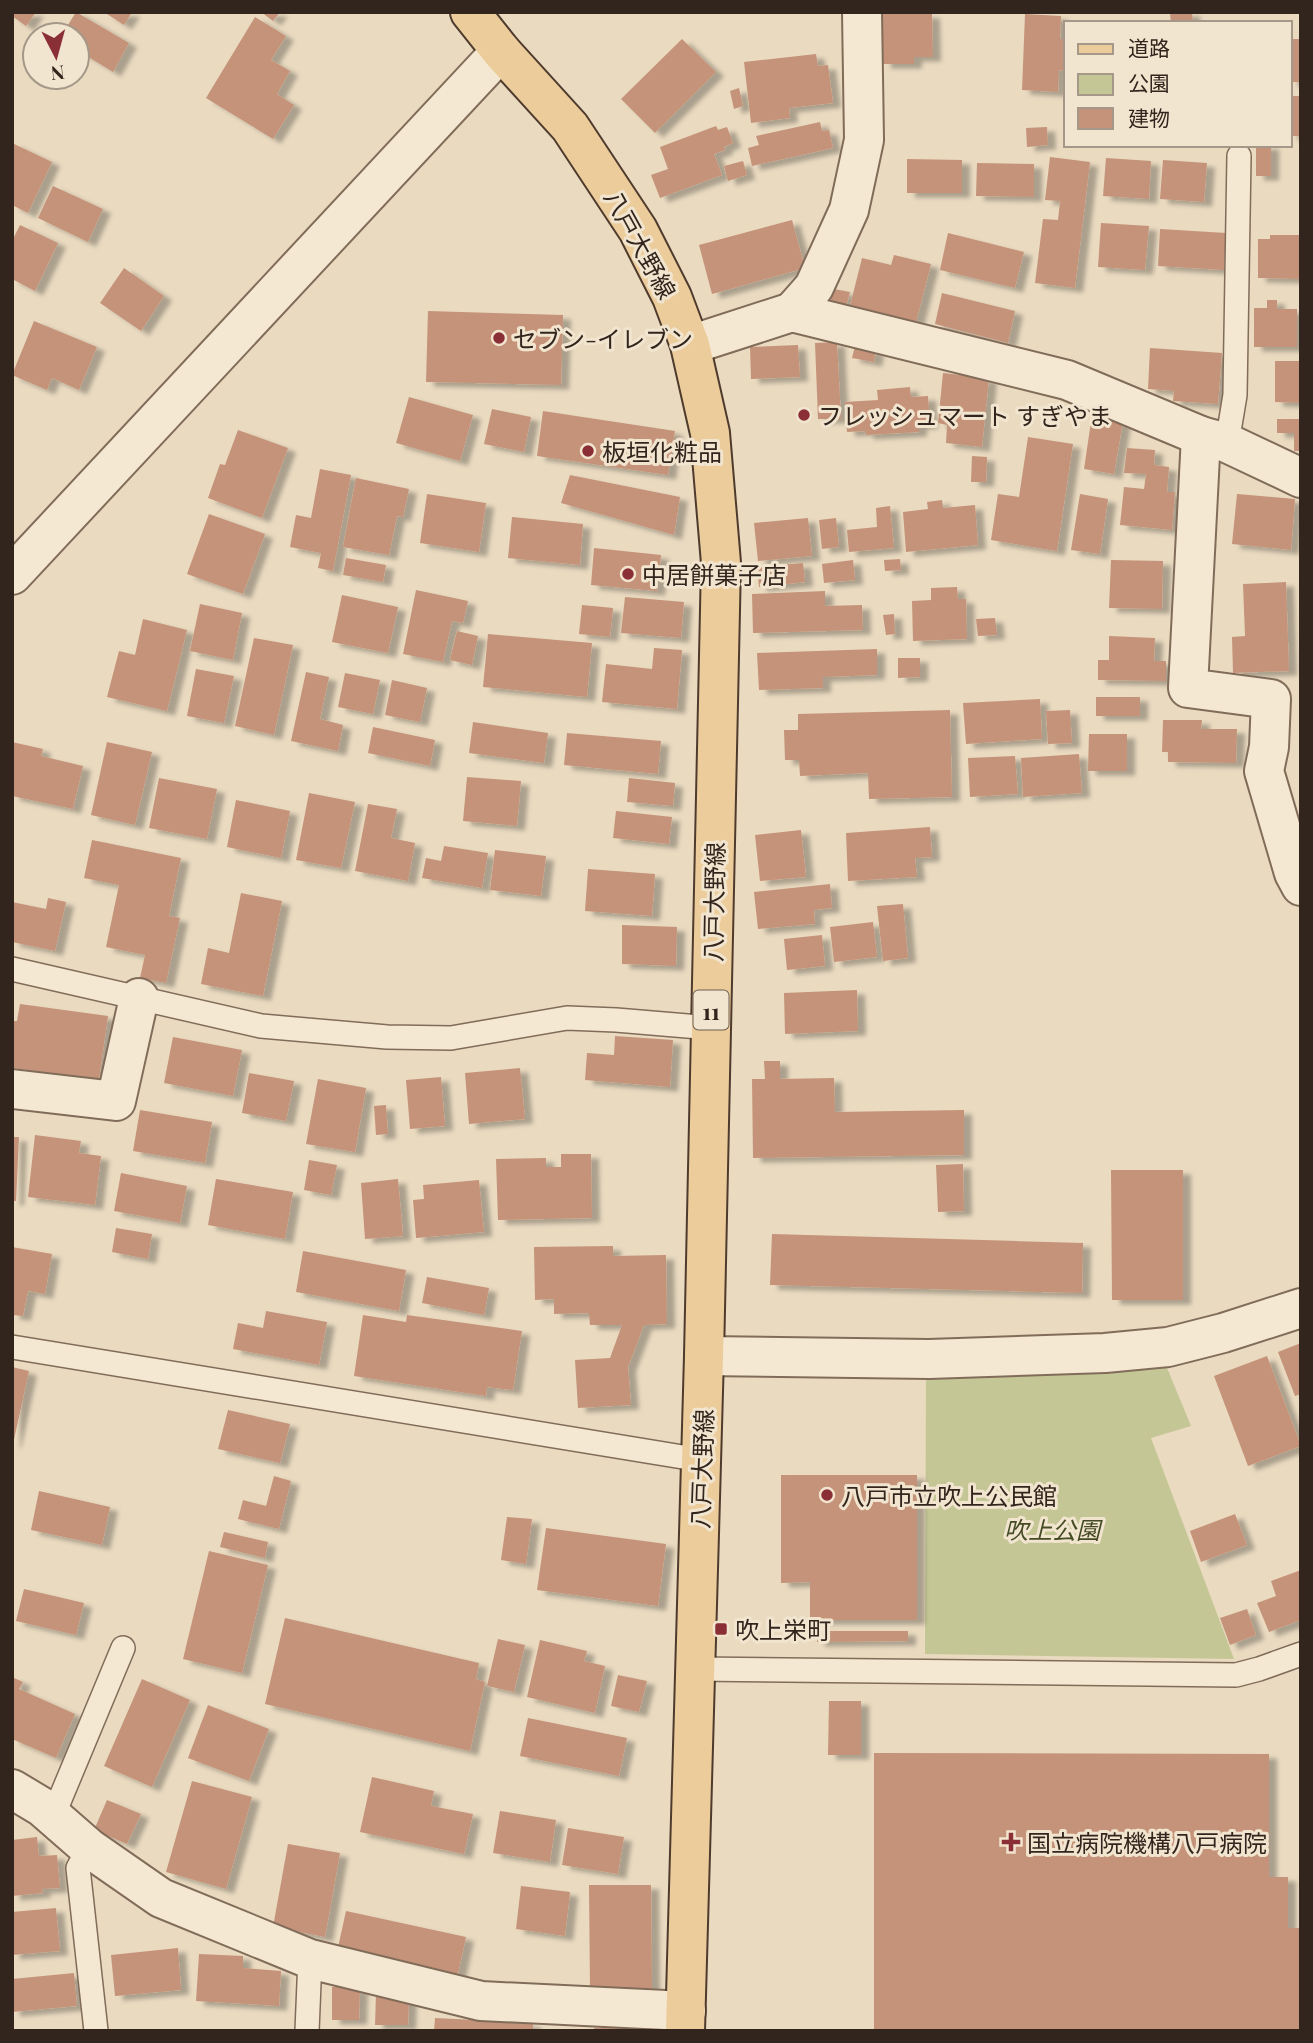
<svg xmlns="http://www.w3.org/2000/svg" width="1313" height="2043" font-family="'Playfair Display','Noto Sans JP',serif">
	<defs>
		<filter id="shadow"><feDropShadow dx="8" dy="4.5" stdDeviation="2" flood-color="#0004"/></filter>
	</defs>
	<rect width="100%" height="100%" fill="#e9dac0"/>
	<path fill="#c4c695" d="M1165,1363L1191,1426L1151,1438L1234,1659L925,1654L926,1375Z"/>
	<g fill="#c59379" filter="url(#shadow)">
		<path d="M12,12H36L26,26L12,16Z"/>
		<path d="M76,12L129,43L113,72L77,50V35H62Z"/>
		<path d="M104,12H132L124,25Z"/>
		<path d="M261,12H280L273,21Z"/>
		<path d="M882,12L932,14L933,57H914V64H883Z"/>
		<path d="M1192,12L1193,23H1171L1170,13Z"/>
		<path d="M1025,14L1061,16L1060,39H1066V43L1064,71L1059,70L1058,92L1022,90Z"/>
		<path d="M255,17L286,36L271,60L290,71L277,94L294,105L273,139L206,98Z"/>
		<path d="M682,39L716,72L655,133L621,99Z"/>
		<rect x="1290" y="39" width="11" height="43"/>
		<path d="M816,54L818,66L828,65L833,103L789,108L790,118L751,123L744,62Z"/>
		<path d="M739,88L743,106L734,109L730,91Z"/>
		<rect x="1290" y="96" width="11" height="40"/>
		<path d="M820,122L822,131L829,130L833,148L752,166L748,148L759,145L756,136Z"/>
		<path d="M716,126L718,130L727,127L733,143L724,147L725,150L714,154L722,175L660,198L651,175L668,169L660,147Z"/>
		<path d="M1047,127L1048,145L1027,147L1026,128Z"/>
		<path d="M12,143L52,162L28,213L12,205Z"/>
		<rect x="1256" y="145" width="15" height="31"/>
		<path d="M1050,157L1090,162L1075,288L1035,283L1043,219L1058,220L1060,201L1045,200Z"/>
		<path d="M1106,158L1151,161L1149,199L1103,196Z"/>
		<path d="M907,159L962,160V193H907Z"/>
		<path d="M1163,160L1207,163L1204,202L1160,199Z"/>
		<path d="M743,161L747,175L728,181L724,166Z"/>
		<path d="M977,163L1034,164V197L976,196Z"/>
		<path d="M53,186L103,209L88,242L38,218Z"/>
		<path d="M792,220L805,268L712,294L699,245Z"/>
		<path d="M1101,223L1149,226L1145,270L1098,267Z"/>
		<path d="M20,225L58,243L35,291L12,279V241Z"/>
		<path d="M1160,229L1226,233L1224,270L1158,266Z"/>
		<path d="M948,233L1024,252L1015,288L940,270Z"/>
		<path d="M1270,235H1299V239H1301V279L1258,278V239H1270Z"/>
		<path d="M894,255L931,264L916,322L850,306L862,258L891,265Z"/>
		<path d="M124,268L164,296L141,331L100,303Z"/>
		<path d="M834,289L850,292L846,307L830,303Z"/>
		<path d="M942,293L1015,311L1008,343L935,324Z"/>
		<path d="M1267,300H1277V309H1297V347H1254V308H1267Z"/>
		<path d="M428,311L563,315L561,385L426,382Z"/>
		<path d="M34,321L97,347L79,390L52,378L47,390L12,375Z"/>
		<path d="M837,342L841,419H818L815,343Z"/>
		<path d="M798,345L800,377L751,379L750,347Z"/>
		<path d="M855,346L876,350L874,362L852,358Z"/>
		<path d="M1150,348L1222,353L1218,404L1173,401L1174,391L1148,389Z"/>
		<path d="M1275,361H1301V403L1275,402Z"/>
		<path d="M943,373L989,378L982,447L946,443L947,425L938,423Z"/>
		<path d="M910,387L911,397L928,396L930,424L919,425V432L866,435L865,431L847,432L845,402L878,400L877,390Z"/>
		<path d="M409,397L473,415L460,461L396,443Z"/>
		<path d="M492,409L531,417L524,452L484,444Z"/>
		<path d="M543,411L675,431L668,475L537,456Z"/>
		<path d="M1092,415L1123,421L1114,474L1084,469Z"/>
		<path d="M1277,419H1301V451H1294V433H1277Z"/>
		<path d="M238,430L288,448L262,518L208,498L220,464L225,465Z"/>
		<path d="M1028,437L1073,444L1057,551L991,540L998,494L1019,497Z"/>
		<path d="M1127,448L1155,450L1154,465L1169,467L1167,492H1175L1172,530L1120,525L1124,487L1144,489L1146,474L1124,473Z"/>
		<path d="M972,456L987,457L986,482H971Z"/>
		<path d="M320,469L351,475L333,571L318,568L321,553L290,547L296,515L311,518Z"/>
		<path d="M570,475L680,497L674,535L561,503Z"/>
		<path d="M356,478L409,489L403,517L397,516L389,555L343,547Z"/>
		<path d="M427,494L486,503L479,552L420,543Z"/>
		<path d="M1080,494L1108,499L1100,554L1071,550Z"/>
		<path d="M1237,494L1295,499L1291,550L1232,544Z"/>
		<path d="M942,500L943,508L975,505L978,545L906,552L903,512L928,509L927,502Z"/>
		<path d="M890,506L894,548L849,552L847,530L877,527L876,508Z"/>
		<path d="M209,514L265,534L243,594L187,574Z"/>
		<path d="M512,517L583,524L580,565L508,558Z"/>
		<path d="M808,518L812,556L758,561L754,523Z"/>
		<path d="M836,518L839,547L822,549L819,520Z"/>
		<path d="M594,548L661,555L657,591L591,585Z"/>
		<path d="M346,558L386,565L383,582L343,575Z"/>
		<path d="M900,559L901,570L885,571L884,560Z"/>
		<path d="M853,560L855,580L824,583L822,564Z"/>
		<path d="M1111,560L1163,561L1162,609L1109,608Z"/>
		<path d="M803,563L805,582L759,587L757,567Z"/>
		<path d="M1286,582L1289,671L1233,673L1232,637L1245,636L1243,584Z"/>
		<path d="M957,587L958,599H966L967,639L913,641L912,601L931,600V588Z"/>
		<path d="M416,590L468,601L463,623L452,621L443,662L403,654Z"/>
		<path d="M825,591V606L862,605L863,630L753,633L752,594Z"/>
		<path d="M342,595L398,607L388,653L332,642Z"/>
		<path d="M625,597L684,602L681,638L621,633Z"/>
		<path d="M200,604L242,613L233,660L190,651Z"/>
		<path d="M582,605L613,608L610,637L579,634Z"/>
		<path d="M894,614L895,634L886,635L883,615Z"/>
		<path d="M995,618L997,635L978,636L976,619Z"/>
		<path d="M143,619L187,630L167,711L107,697L119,651L135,655Z"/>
		<path d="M457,631L478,636L472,665L450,660Z"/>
		<path d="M488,634L592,643L587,697L483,687Z"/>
		<path d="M1109,636L1155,638L1154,661H1166V681L1098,680V660H1109Z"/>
		<path d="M254,638L293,645L274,735L235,726Z"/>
		<path d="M654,648L682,650L677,709L602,702L606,664L652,669Z"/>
		<path d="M877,649V675L823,677V688L759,690L757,653Z"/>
		<path d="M898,658H920V677L898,678Z"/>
		<path d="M196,669L234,676L224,723L187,716Z"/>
		<path d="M306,672L329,677L320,719L343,725L338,751L291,741Z"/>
		<path d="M345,673L380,680L373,714L338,707Z"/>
		<path d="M392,680L427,688L420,722L385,715Z"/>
		<rect x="1096" y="697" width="44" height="19"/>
		<path d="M1040,699L1042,739L966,744L963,703Z"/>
		<path d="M950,710L952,797L869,799L868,773L800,776L799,760H785L784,730H798V714Z"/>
		<path d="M1070,710L1072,743L1048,744L1046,711Z"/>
		<path d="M1163,720H1202L1201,729H1237L1236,763L1168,762V752H1162Z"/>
		<path d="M473,722L548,733L544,763L469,753Z"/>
		<path d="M373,727L435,740L430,766L368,753Z"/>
		<path d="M567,733L661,741L658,774L564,765Z"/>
		<path d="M1089,734H1127V771H1088Z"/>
		<path d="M12,742L43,749L41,756L83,766L73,809L12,796Z"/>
		<path d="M107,742L152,752L135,825L91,815Z"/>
		<path d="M1079,754L1082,793L1023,797L1021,758Z"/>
		<path d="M1015,756L1018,794L970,797L968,758Z"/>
		<path d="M467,777L521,781L517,826L463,821Z"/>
		<path d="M159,778L217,789L207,839L149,828Z"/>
		<path d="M629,778L675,783L673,806L627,802Z"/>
		<path d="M309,793L355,802L341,868L296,860Z"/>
		<path d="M236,800L290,811L281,858L227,847Z"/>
		<path d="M368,804L397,809L391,838L415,843L408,881L355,871Z"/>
		<path d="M616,811L672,817L669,844L613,838Z"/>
		<path d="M930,827L932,857L915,858L917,877L848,881L846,833Z"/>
		<path d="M801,830L806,877L760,881L755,835Z"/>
		<path d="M92,840L181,858L169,916L180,918L166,983L140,978L145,955L106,947L119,885L84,878Z"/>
		<path d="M444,846L488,853L482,888L422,878L426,858L441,861Z"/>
		<path d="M495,850L546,856L541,896L490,890Z"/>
		<path d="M588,869L655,874L652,916L585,911Z"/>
		<path d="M830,884L832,908L814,910L815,924L758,929L754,892Z"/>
		<path d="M241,893L282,901L263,996L201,984L208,948L229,953Z"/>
		<path d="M48,898L66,902L55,951L12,942V902L46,909Z"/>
		<path d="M903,904L908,958L883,961L877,906Z"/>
		<path d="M873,922L877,957L834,962L830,927Z"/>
		<path d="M622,925L677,927L676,966L622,964Z"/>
		<path d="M822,935L825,966L787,970L784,939Z"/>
		<path d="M857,990L858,1031L785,1034L784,993Z"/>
		<path d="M20,1004L108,1016L99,1079L12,1068V1021H17Z"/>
		<path d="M615,1036L673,1040L670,1087L585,1080L587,1053L614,1055Z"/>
		<path d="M173,1037L242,1050L233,1096L164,1083Z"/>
		<path d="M764,1061H780V1079L834,1078L835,1112L964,1110V1155L753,1158L752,1079H765Z"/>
		<path d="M520,1068L525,1119L469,1124L465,1073Z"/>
		<path d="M249,1073L294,1081L286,1121L242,1113Z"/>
		<path d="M441,1077L445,1126L410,1129L406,1080Z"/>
		<path d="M318,1079L366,1088L355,1152L306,1144Z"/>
		<path d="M386,1105L388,1134L376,1135L374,1106Z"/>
		<path d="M140,1110L212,1122L205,1163L133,1151Z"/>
		<path d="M35,1135L81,1141L79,1153L101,1156L95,1205L28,1197Z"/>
		<path d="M12,1137H19L16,1201H12Z"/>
		<path d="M561,1154H591L592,1218L498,1220L496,1159L546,1158V1167H561Z"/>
		<path d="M309,1160L337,1165L331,1195L304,1190Z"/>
		<path d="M963,1164L964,1211L938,1212L936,1165Z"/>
		<path d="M1111,1170H1183V1300H1112Z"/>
		<path d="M121,1173L187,1186L180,1223L114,1211Z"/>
		<path d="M216,1179L293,1192L285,1239L208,1225Z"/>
		<path d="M398,1179L403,1236L365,1239L361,1183Z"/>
		<path d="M479,1180L484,1232L416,1238L413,1200L424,1199L423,1185Z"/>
		<path d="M116,1228L152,1234L148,1259L112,1252Z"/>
		<path d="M772,1234L1083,1243L1082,1293L770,1285Z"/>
		<path d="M613,1246V1256L666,1255L667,1324L644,1325L628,1367L631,1405L578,1408L575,1360L610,1358L622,1325H590L589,1313L554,1314V1299L535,1300L534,1247Z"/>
		<path d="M12,1247L52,1254L45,1294L28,1291L23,1316L12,1315Z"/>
		<path d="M303,1251L406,1270L399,1311L296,1292Z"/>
		<path d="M427,1277L489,1288L484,1315L422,1303Z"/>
		<path d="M266,1311L327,1322L319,1365L233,1349L238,1323L263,1328Z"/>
		<path d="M363,1315L406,1322L407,1315L522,1331L513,1390L487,1387L486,1396L354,1376Z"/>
		<path d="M1301,1343V1394L1295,1396L1278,1352Z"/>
		<path d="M1267,1356L1301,1446L1248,1466L1214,1376Z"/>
		<path d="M12,1367L29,1371L13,1444H12Z"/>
		<path d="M228,1410L290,1424L280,1463L218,1449Z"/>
		<path d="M781,1475H917V1620H810V1582L781,1583Z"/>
		<path d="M274,1476L291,1481L279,1529L238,1519L243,1500L266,1506Z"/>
		<path d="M39,1491L110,1507L102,1545L31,1530Z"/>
		<path d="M1235,1514L1247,1545L1201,1562L1190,1531Z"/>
		<path d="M507,1517L532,1519L526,1564L501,1560Z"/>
		<path d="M546,1528L666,1544L658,1606L537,1590Z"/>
		<path d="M224,1532L268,1542L265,1558L220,1547Z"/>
		<path d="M209,1551L268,1565L242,1673L183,1659Z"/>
		<path d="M1301,1570V1620L1269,1632L1257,1603L1276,1596L1271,1581Z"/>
		<path d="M24,1589L84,1603L76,1635L16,1621Z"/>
		<path d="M1247,1609L1256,1635L1230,1645L1220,1618Z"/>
		<path d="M285,1618L479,1663L476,1679L485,1682L470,1751L265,1704Z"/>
		<path d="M817,1631H908V1641L817,1642Z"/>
		<path d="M498,1639L525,1645L514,1692L487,1686Z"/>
		<path d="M540,1640L587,1651L584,1661L605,1666L595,1713L527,1697Z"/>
		<path d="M618,1675L647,1681L639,1712L611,1706Z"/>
		<path d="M12,1677L23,1682L19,1689L75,1714L56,1758L12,1739Z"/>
		<path d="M142,1679L190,1700L152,1787L104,1766Z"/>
		<path d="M829,1701H861V1755H828Z"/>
		<path d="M208,1705L269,1729L249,1781L188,1758Z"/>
		<path d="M528,1718L627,1738L619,1776L520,1756Z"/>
		<path d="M874,1753L1269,1754V1877H1288V1928H1301V2031H874Z"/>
		<path d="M372,1777L434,1791L431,1806L473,1814L464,1854L360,1832Z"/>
		<path d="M192,1781L252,1797L226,1889L166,1872Z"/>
		<path d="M107,1800L141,1814L127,1844L94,1830Z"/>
		<path d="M500,1811L556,1820L550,1862L493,1853Z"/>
		<path d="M568,1828L624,1837L618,1874L562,1865Z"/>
		<path d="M37,1837L39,1856L57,1855L60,1888L42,1889L43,1893L12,1896V1840Z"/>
		<path d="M288,1844L340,1853L325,1937L273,1927Z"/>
		<path d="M589,1885H651L652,1990H590Z"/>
		<path d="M521,1886L570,1892L565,1936L516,1929Z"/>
		<path d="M56,1908L60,1951L12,1955V1912Z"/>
		<path d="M346,1911L466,1937L457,1978L337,1952Z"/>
		<path d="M178,1948L181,1990L115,1996L111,1955Z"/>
		<path d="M199,1954L243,1956V1968L281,1971L279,2006L196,2001Z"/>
		<path d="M74,1973L77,2006L12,2012V1979Z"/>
		<path d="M332,1987H360L359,2020H332Z"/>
		<path d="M376,1994L409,1995L408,2025H375Z"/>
		<path d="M435,2018L533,2023V2031H434Z"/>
		<rect x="594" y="2028" width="53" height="3"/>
	</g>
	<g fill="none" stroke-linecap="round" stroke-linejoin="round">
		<defs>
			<g id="service">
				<path d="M1227,443L1235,395L1239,156"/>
				<path d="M12,969L261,1026L387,1037L451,1038L567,1018L616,1020L711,1028"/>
				<path d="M12,1347L701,1460"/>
				<path d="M695,1669L1236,1675L1259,1669L1301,1654"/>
				<path d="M53,1816L123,1648"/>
				<path d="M89,1848L78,1868L96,2031"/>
				<path d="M307,2031L310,1959"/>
			</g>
			<g id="minor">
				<path d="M792,312L814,287L849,210L864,140L862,12"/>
				<path d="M690,345L792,312L1067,380L1201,436L1227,443L1301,478"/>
				<path d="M1201,436L1188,688L1271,699L1269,747L1264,771L1294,873L1301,886"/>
				<path d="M12,1089L116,1101L139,998"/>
				<path d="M704,1356L929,1359L1105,1353L1168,1347L1223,1333L1301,1308"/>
				<path d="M12,1789L42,1807L89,1848L161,1898L310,1959L481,2001L686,2011"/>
			</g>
			<path id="tertiary" d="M12,575L501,51"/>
			<path id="primary" d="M470,12L501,51L570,127L638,230L672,297L690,345L710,433L721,563L704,1356L685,2031"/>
		</defs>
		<use href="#service" stroke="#816c5a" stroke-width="26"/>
		<use href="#minor" stroke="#816c5a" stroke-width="42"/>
		<use href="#tertiary" stroke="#816c5a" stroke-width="42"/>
		<use href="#primary" stroke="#4f3b2e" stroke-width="42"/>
		<use href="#service" stroke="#f5e8d2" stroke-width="23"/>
		<use href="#minor" stroke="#f5e8d2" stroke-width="38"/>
		<use href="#tertiary" stroke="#f5e8d2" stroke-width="38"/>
		<use href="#primary" stroke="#ebcc9a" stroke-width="38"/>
	</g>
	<g fill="#8b2f36" stroke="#f2e5cf" stroke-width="2.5">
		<circle cx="499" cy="338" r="7"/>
		<circle cx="804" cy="415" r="7"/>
		<circle cx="588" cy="451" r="7"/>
		<circle cx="628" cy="574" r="7"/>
		<circle cx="827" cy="1495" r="7"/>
		<rect x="714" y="1622" width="14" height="14" rx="3.5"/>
		<path d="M1007.5 1831.5h7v7h7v7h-7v7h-7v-7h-7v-7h7z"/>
	</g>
	<g text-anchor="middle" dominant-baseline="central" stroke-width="6" stroke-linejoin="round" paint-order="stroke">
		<rect fill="#f2e5cf" stroke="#6c5f52" stroke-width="2" x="693.5" y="990.5" width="35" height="39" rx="5"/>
		<g font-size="23" font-weight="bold" fill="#32251d">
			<text x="711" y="1010">11</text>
		</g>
		<g font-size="24" fill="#32251d" stroke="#f2e5cf">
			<text transform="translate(641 244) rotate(61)">八戸大野線</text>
			<text transform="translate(713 902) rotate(-89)">八戸大野線</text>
			<text transform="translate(701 1469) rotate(-88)">八戸大野線</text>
		</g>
		<g font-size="24" fill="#32251d" stroke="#f2e5cf" text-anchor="start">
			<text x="513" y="338">セブン-イレブン</text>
			<text x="818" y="415">フレッシュマート すぎやま</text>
			<text x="602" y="451">板垣化粧品</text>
			<text x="642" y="574">中居餅菓子店</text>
			<text x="841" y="1495">八戸市立吹上公民館</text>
			<text x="735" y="1629">吹上栄町</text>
			<text x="1027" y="1842">国立病院機構八戸病院</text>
		</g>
		<g font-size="24" font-style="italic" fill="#454c25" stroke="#f2e5cf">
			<text x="1052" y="1529">吹上公園</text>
		</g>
	</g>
	<rect width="1313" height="2043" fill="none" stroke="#32251d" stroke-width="28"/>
	<rect x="1064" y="21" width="228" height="126" fill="#f2e5cf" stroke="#a59888" stroke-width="2"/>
	<rect x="1078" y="44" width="35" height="10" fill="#ebcc9a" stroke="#a59888" stroke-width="2"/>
	<text x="1128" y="56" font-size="21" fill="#32251d">道路</text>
	<rect x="1078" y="74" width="35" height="21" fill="#c4c695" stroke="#a59888" stroke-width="2"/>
	<text x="1128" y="91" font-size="21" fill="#32251d">公園</text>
	<rect x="1078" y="108" width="35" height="21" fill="#c59379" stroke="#a59888" stroke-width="2"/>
	<text x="1128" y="126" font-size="21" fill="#32251d">建物</text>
	<g transform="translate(56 56) rotate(174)"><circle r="33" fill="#f2e5cf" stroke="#a59888" stroke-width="2"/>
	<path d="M0-5L12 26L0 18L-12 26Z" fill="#8b2f36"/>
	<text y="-10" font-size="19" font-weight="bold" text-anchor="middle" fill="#32251d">N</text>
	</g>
</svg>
